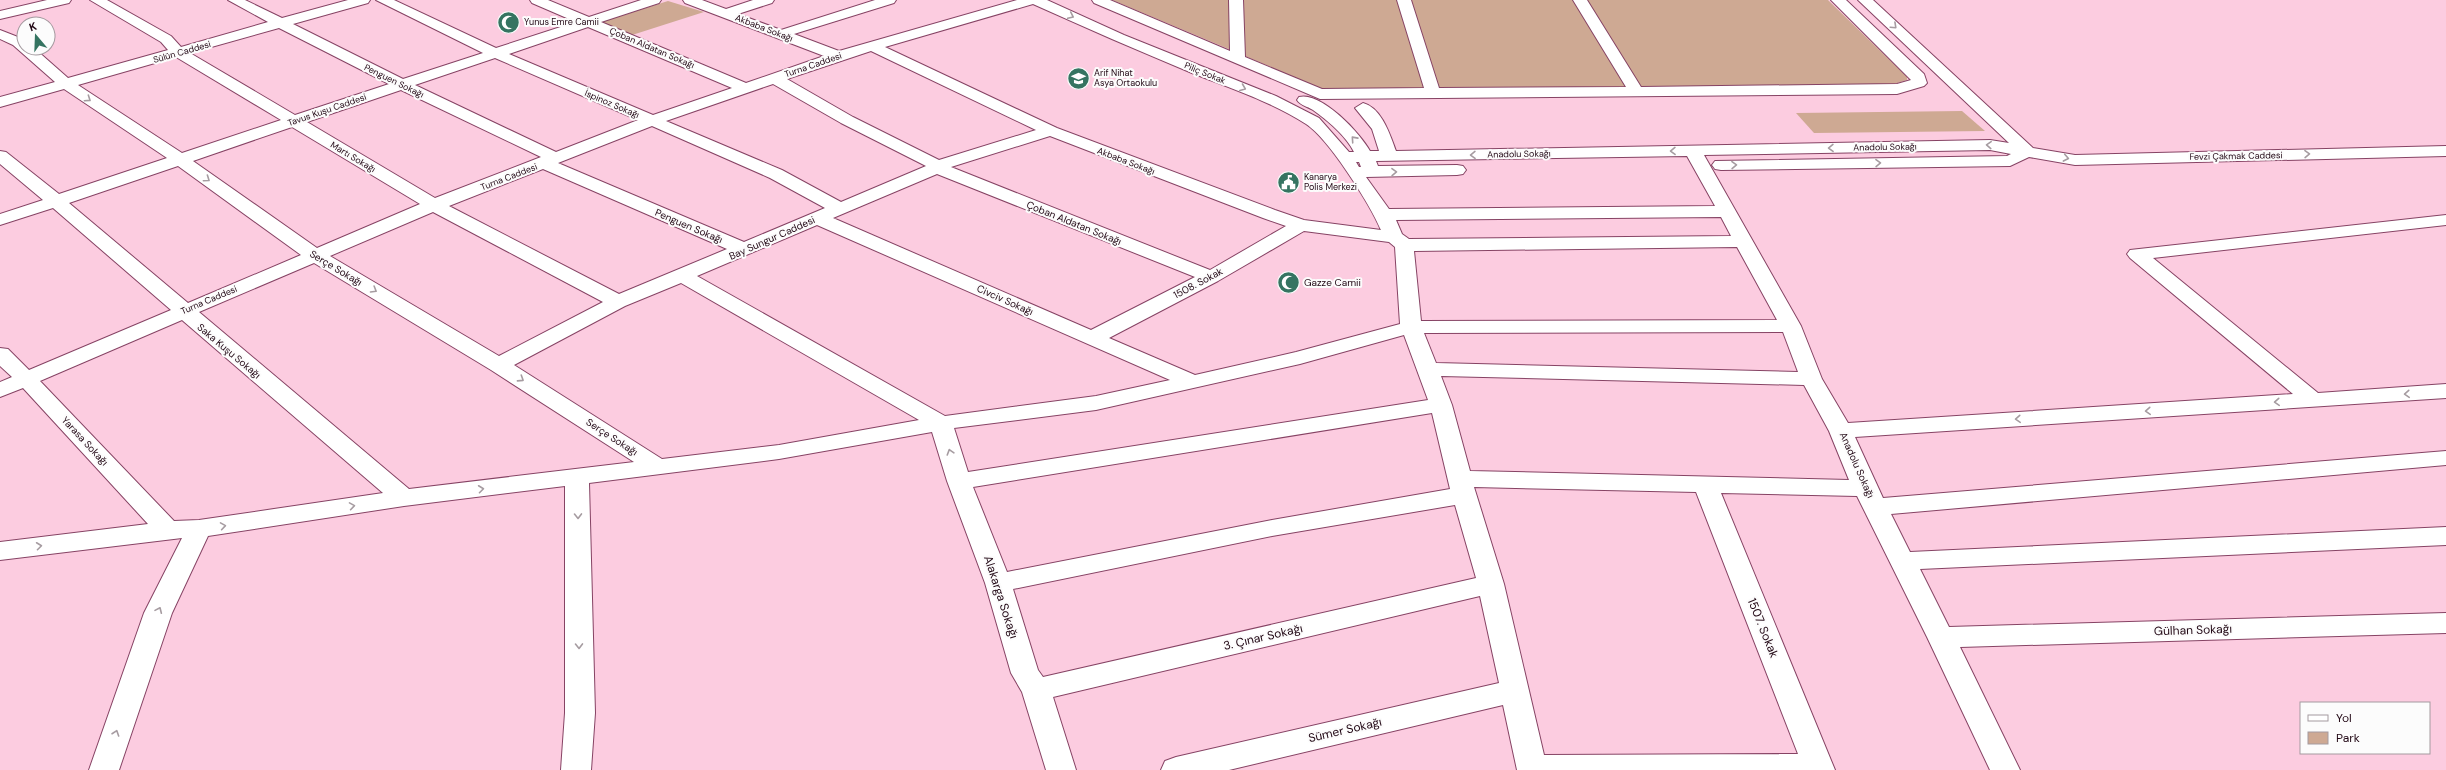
<svg xmlns="http://www.w3.org/2000/svg" width="2446" height="770" font-family="'DM Sans',sans-serif">
	<rect width="100%" height="100%" fill="#fccce0"/>
	<g fill="#cea993">
		<path d="M1112,0H1230L1231,50Z"/>
		<path d="M1243,0H1399L1425,89L1324,90L1245,56Z"/>
		<path d="M1409,0H1574L1627,87L1437,89Z"/>
		<path d="M1586,0H1828L1907,77V80L1891,85L1640,87Z"/>
		<path d="M668,1L704,12L629,36L598,23Z"/>
		<path d="M1962,111L1985,131L1814,133L1796,113Z"/>
	</g>
	<g fill="none" stroke-linecap="round" stroke-linejoin="round">
		<defs>
			<g id="minor">
				<path d="M47,0H71L69,3L0,19V11Z"/>
				<path d="M90,0H107L171,36L181,47L268,22L228,0H245L282,18L348,0H370L368,3L293,24L403,79L483,53L376,0H394L496,48L576,22L532,3L530,0H548L589,17L641,0H661L659,3L601,22L746,83L824,56L685,3L683,0H702L726,9L753,0H774L772,3L738,14L781,30L875,0H896L894,3L794,34L839,51L1017,0H1047L1124,35L1276,96L1319,118L1349,152H1354C1346,136 1327,120 1313,110C1307,106 1301,106 1297,100L1299,97C1321,91 1361,134 1370,151H1379L1372,129L1355,108L1363,103C1382,108 1390,135 1396,151L1990,140L2009,143L1858,0H1873L2033,148L2075,155L2446,146V156L2075,165L2029,157L2010,166L1721,170L1715,169L1712,165L1715,161L2007,156L2011,154L1990,150L1704,155L1801,326L1822,379L1848,423L2293,394L2130,258L2127,254L2130,250L2446,215V225L2153,258L2318,393L2446,384V398L1855,437L1883,498L2446,451V465L1891,514L1910,552L2446,527V545L1920,569L1949,627L2446,613V633L1960,647L2020,770H1990L1927,637L1857,496L1721,493L1835,770H1517L1503,705L1229,770H1161L1165,761L1176,757L1499,683L1480,596L1053,697L1076,770H1046L1022,692L1011,673L985,583L947,481L932,432L779,459L589,483L595,713L591,770H561L565,713V486L404,506L208,536L172,613L119,770H89L144,613L182,538L0,560V542L148,524L23,388L0,397V382L12,377L0,366V348L8,349L29,370L171,310L53,208L0,225V214L43,200L0,164V151L6,152L59,194L167,158L64,89L0,107V97L55,82L13,45L0,39V30L23,39L24,48H34L68,78L168,50L161,42ZM1033,4C1086,28 1139,51 1192,73C1230,88 1272,102 1306,124C1329,139 1370,204 1381,230L1304,220L1275,210L1057,128L885,47ZM588,27L732,88L653,115L509,54ZM279,28L389,84L295,115L190,53ZM871,51L1036,130L939,160L853,117L787,79ZM176,57L281,120L182,153L78,85ZM495,58L638,120L556,152L415,85ZM773,84L841,123L926,166L841,202L782,170L666,121ZM401,90L541,157L435,198L307,122ZM652,126L770,178L825,208L744,242L558,163ZM292,127L420,204L317,248L193,161ZM1050,136L1263,218L1286,226L1210,270L951,167ZM1687,156L1715,206L1389,209L1366,177L1457,175L1463,174L1466,170L1463,166L1457,165L1378,166L1376,161ZM1356,162H1359L1361,167H1359ZM178,166L301,255L188,303L69,203ZM543,169L727,249L619,294L449,206ZM937,174L1195,277L1091,330L833,218ZM433,212L603,302L499,356L330,256ZM1721,217L1731,236L1409,239L1402,234L1396,220ZM817,225L1170,380L1096,396L945,416L697,276ZM1304,231L1389,242L1395,247L1400,324L1296,352L1195,375L1109,338L1218,281ZM1737,247L1777,320L1421,321L1414,251ZM314,263L491,370L634,462L409,489L199,312ZM681,283L919,420L779,445L662,459L514,365L625,306ZM182,320L383,493L199,520L174,521L40,381ZM1783,332L1798,372L1436,363L1424,333ZM1404,335L1428,400L968,472L954,428L1096,410L1300,364ZM1441,376L1804,385L1829,431L1849,480L1470,471L1452,405ZM1432,413L1450,489L1272,520L1007,572L973,487ZM1474,487L1696,492L1798,754L1544,755L1504,584ZM1455,505L1476,578L1043,677L1038,670L1013,589L1272,536Z"/>
				<path d="M1092,0H1110L1230,51L1229,0H1243L1245,57L1322,89L1424,88L1397,0H1411L1439,88L1626,87L1573,0H1587L1641,87L1897,84L1911,80L1831,0H1846L1924,74L1927,83L1924,86L1897,94L1320,99L1094,3Z"/>
			</g>
		</defs>
		<use href="#minor" stroke="#864364" stroke-width="2"/>
		<use href="#minor" fill="#fff" fill-rule="evenodd"/>
	</g>
	<defs><path id="oneway-chevron" d="M-2-3.5L2.5 0L-2 3.5" fill="none" stroke-width="1.6" stroke-linecap="round" stroke-linejoin="round"/></defs>
	<g stroke="#a69ca1">
		<use href="#oneway-chevron" transform="translate(1071 16) rotate(25)"/>
		<use href="#oneway-chevron" transform="translate(1894 26) rotate(43)"/>
		<use href="#oneway-chevron" transform="translate(1243 88) rotate(22)"/>
		<use href="#oneway-chevron" transform="translate(88 99) rotate(34)"/>
		<use href="#oneway-chevron" transform="translate(1354 139) rotate(-132)"/>
		<use href="#oneway-chevron" transform="translate(1989 145) rotate(-177)"/>
		<use href="#oneway-chevron" transform="translate(1831 148) rotate(179)"/>
		<use href="#oneway-chevron" transform="translate(1673 151) rotate(179)"/>
		<use href="#oneway-chevron" transform="translate(2307 154) rotate(-1)"/>
		<use href="#oneway-chevron" transform="translate(1473 155) rotate(179)"/>
		<use href="#oneway-chevron" transform="translate(2066 158) rotate(11)"/>
		<use href="#oneway-chevron" transform="translate(1878 163) rotate(-1)"/>
		<use href="#oneway-chevron" transform="translate(1734 165) rotate(-1)"/>
		<use href="#oneway-chevron" transform="translate(1394 172) rotate(-1)"/>
		<use href="#oneway-chevron" transform="translate(207 179) rotate(35)"/>
		<use href="#oneway-chevron" transform="translate(374 290) rotate(31)"/>
		<use href="#oneway-chevron" transform="translate(521 379) rotate(33)"/>
		<use href="#oneway-chevron" transform="translate(2407 394) rotate(176)"/>
		<use href="#oneway-chevron" transform="translate(2277 402) rotate(176)"/>
		<use href="#oneway-chevron" transform="translate(2148 411) rotate(176)"/>
		<use href="#oneway-chevron" transform="translate(2018 419) rotate(176)"/>
		<use href="#oneway-chevron" transform="translate(950 452) rotate(-107)"/>
		<use href="#oneway-chevron" transform="translate(481 489) rotate(-7)"/>
		<use href="#oneway-chevron" transform="translate(352 506) rotate(-9)"/>
		<use href="#oneway-chevron" transform="translate(578 516) rotate(89)"/>
		<use href="#oneway-chevron" transform="translate(223 526) rotate(-9)"/>
		<use href="#oneway-chevron" transform="translate(39 546) rotate(-7)"/>
		<use href="#oneway-chevron" transform="translate(159 610) rotate(-66)"/>
		<use href="#oneway-chevron" transform="translate(579 646) rotate(89)"/>
		<use href="#oneway-chevron" transform="translate(116 733) rotate(-71)"/>
	</g>
	<defs>
		<symbol id="mosque-disc" viewBox="-11 -11 22 22"><circle r="9.5" fill="#357461" stroke="#fcfcfc"/><path d="M3.5-4.9A6 6 0 1 0 3.5 4.9A5 5 0 1 1 3.5-4.9Z" fill="#fff"/></symbol>
		<symbol id="school-disc" viewBox="-11 -11 22 22"><circle r="9.5" fill="#357461" stroke="#fcfcfc"/><path d="M0-5L7-2L0 1L-7-2ZM-4 1L0 2.5L4 1V4Q0 6-4 4Z" fill="#fff"/></symbol>
		<symbol id="civic-disc" viewBox="-11 -11 22 22"><circle r="9.5" fill="#357461" stroke="#fcfcfc"/><path d="M-.6-6.5H3V-4.5H.6V-3L4-1V1h2V6H-6V1h2V-1L-.6-3ZM-1.2 2.5V6h2.4V2.5Z" fill="#fff"/></symbol>
	</defs>
	<g fill-rule="evenodd">
		<use href="#mosque-disc" x="496" y="10" width="25" height="25"/>
		<use href="#school-disc" x="1066" y="66" width="25" height="25"/>
		<use href="#civic-disc" x="1276" y="170" width="25" height="25"/>
		<use href="#mosque-disc" x="1276" y="270" width="25" height="25"/>
	</g>
	<g text-anchor="middle" dominant-baseline="central" stroke-width="4" stroke-linejoin="round" paint-order="stroke">
		<g font-size="9" fill="#210714" stroke="#fcfcfc" text-anchor="start">
			<text x="524" y="22">Yunus Emre Camii</text>
			<text x="1094" y="73">Arif Nihat<tspan x="1094" dy="10">Asya Ortaokulu</tspan></text>
			<text x="1304" y="177">Kanarya<tspan x="1304" dy="10">Polis Merkezi</tspan></text>
		</g>
		<g font-size="9" fill="#210714" stroke="#fcfcfc">
			<text transform="translate(764 28) rotate(21)">Akbaba Sokağı</text>
			<text transform="translate(652 48) rotate(23)">Çoban Aldatan Sokağı</text>
			<text transform="translate(182 52) rotate(-16)">Sülün Caddesi</text>
			<text transform="translate(813 65) rotate(-19)">Turna Caddesi</text>
			<text transform="translate(1205 73) rotate(22)">Piliç Sokak</text>
			<text transform="translate(394 81) rotate(26)">Penguen Sokağı</text>
			<text transform="translate(612 104) rotate(23)">İspinoz Sokağı</text>
			<text transform="translate(327 110) rotate(-19)">Tavus Kuşu Caddesi</text>
			<text transform="translate(1885 147) rotate(-1)">Anadolu Sokağı</text>
			<text transform="translate(1519 154) rotate(-1)">Anadolu Sokağı</text>
			<text transform="translate(2236 156) rotate(-1)">Fevzi Çakmak Caddesi</text>
			<text transform="translate(353 157) rotate(31)">Martı Sokağı</text>
			<text transform="translate(1126 161) rotate(21)">Akbaba Sokağı</text>
			<text transform="translate(509 177) rotate(-21)">Turna Caddesi</text>
			<text transform="translate(209 300) rotate(-23)">Turna Caddesi</text>
		</g>
		<g font-size="10" fill="#210714" stroke="#fcfcfc">
			<text transform="translate(1074 223) rotate(22)">Çoban Aldatan Sokağı</text>
			<text transform="translate(689 226) rotate(23)">Penguen Sokağı</text>
			<text transform="translate(772 238) rotate(-24)">Bay Sungur Caddesi</text>
			<text transform="translate(336 268) rotate(31)">Serçe Sokağı</text>
			<text transform="translate(1198 283) rotate(-28)">1508. Sokak</text>
			<text transform="translate(1005 300) rotate(24)">Civciv Sokağı</text>
			<text transform="translate(229 351) rotate(40)">Saka Kuşu Sokağı</text>
			<text transform="translate(612 437) rotate(33)">Serçe Sokağı</text>
			<text transform="translate(85 441) rotate(47)">Yarasa Sokağı</text>
			<text transform="translate(1857 465) rotate(66)">Anadolu Sokağı</text>
		</g>
		<g font-size="10" fill="#210714" stroke="#fcfcfc" text-anchor="start">
			<text x="1304" y="282">Gazze Camii</text>
		</g>
		<g font-size="12" fill="#210714" stroke="#fcfcfc">
			<text transform="translate(1001 597) rotate(72)">Alakarga Sokağı</text>
			<text transform="translate(1763 628) rotate(68)">1507. Sokak</text>
			<text transform="translate(2193 630) rotate(-2)">Gülhan Sokağı</text>
			<text transform="translate(1263 637) rotate(-13)">3. Çınar Sokağı</text>
			<text transform="translate(1345 730) rotate(-13)">Sümer Sokağı</text>
		</g>
	</g>
	<rect x="2300" y="702" width="130" height="52" fill="#fcfcfc" stroke="#a49a9f"/>
	<rect x="2308" y="715" width="20" height="6" fill="#ffffff" stroke="#a49a9f"/>
	<text x="2336" y="722" font-size="12" fill="#210714">Yol</text>
	<rect x="2308" y="732" width="20" height="12" fill="#cea993" stroke="#a49a9f"/>
	<text x="2336" y="742" font-size="12" fill="#210714">Park</text>
	<g transform="translate(36 36) rotate(341)"><circle r="19" fill="#fcfcfc" stroke="#a49a9f"/>
	<path d="M0-3L7 15L0 10L-7 15Z" fill="#357461"/>
	<text y="-6" font-size="11" font-weight="bold" text-anchor="middle" fill="#210714">K</text>
	</g>
</svg>
